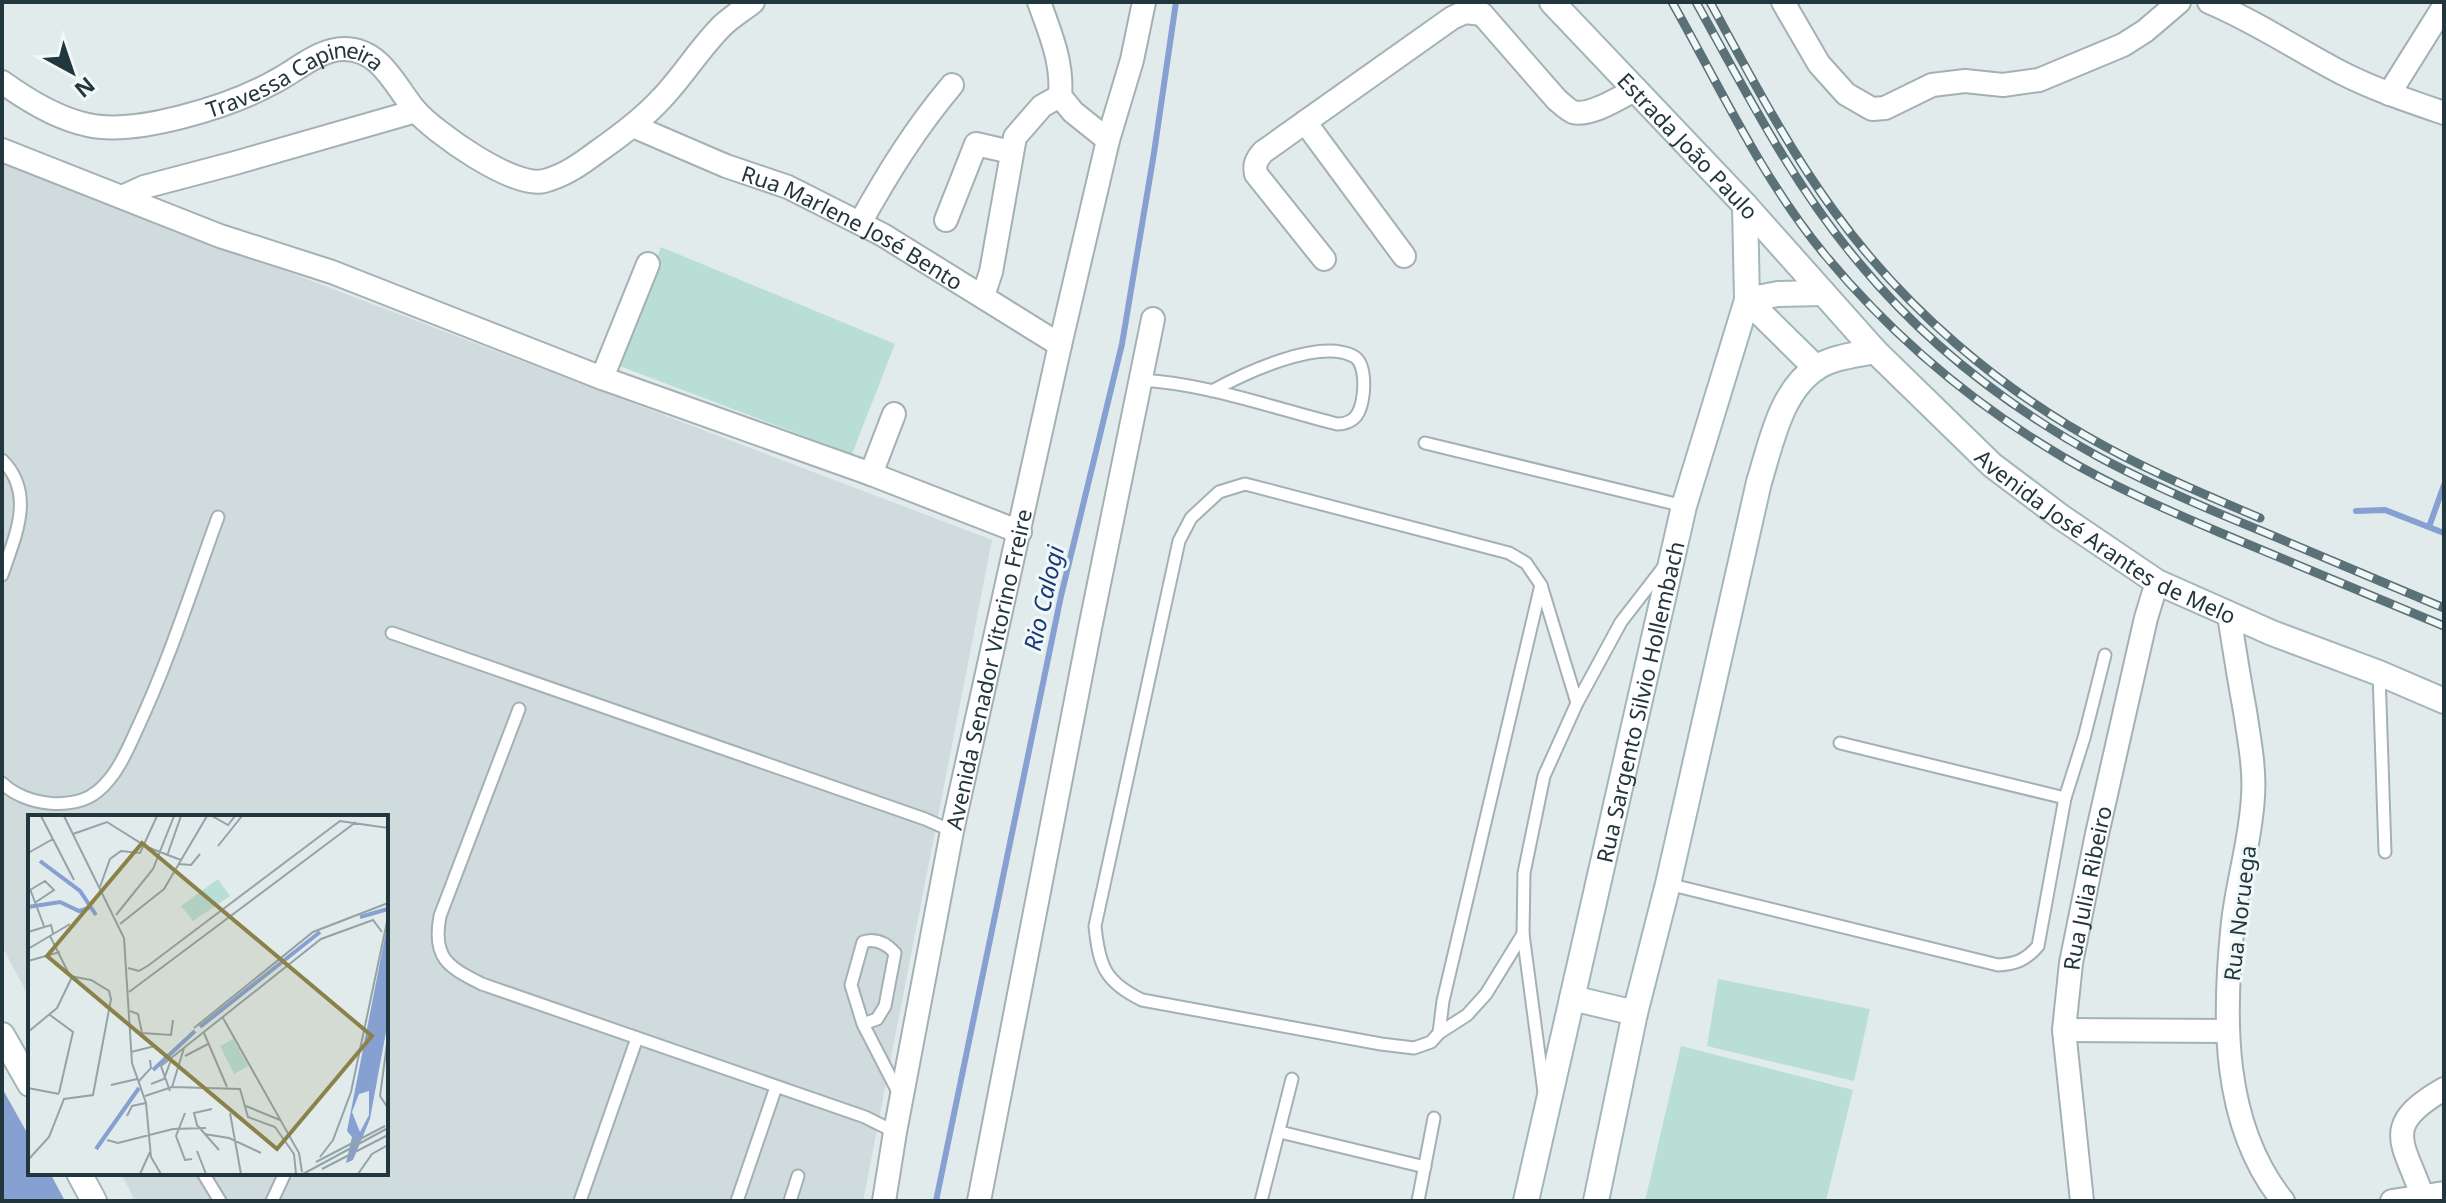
<svg xmlns="http://www.w3.org/2000/svg" width="2446" height="1203" font-family="'Noto Sans',sans-serif">
	<rect width="100%" height="100%" fill="#e1ebec"/>
	<path fill="#cfdbdc" d="M2,163L992,540L863,1201H135L121,1173H386V817H30V999L2,946Z"/>
	<g fill="#b9ded6">
		<path d="M661,247L895,344L852,454L617,365Z"/>
		<path d="M1718,979L1870,1009L1854,1081L1707,1046Z"/>
		<path d="M1681,1046L1853,1090L1826,1201H1645Z"/>
	</g>
	<path fill="#87a0d2" d="M2,1088L30,1138V1173H50L65,1201H2Z"/>
	<g fill="none" stroke-linecap="round" stroke-linejoin="round">
		<g stroke="#87a0d2" stroke-width="6">
			<path d="M2356,511L2385,510L2444,533"/>
			<path d="M2429,527L2444,485"/>
			<path d="M936,1201L1061,596L1122,344L1154,153L1176,2"/>
		</g>
		<defs>
			<g id="lane">
				<path d="M1142,380C1208,384 1273,408 1337,424C1345,424 1354,421 1358,413C1365,401 1368,363 1353,356C1318,338 1243,374 1212,391"/>
				<path d="M1425,443L1684,506"/>
				<path d="M2,460C36,494 15,536 2,575"/>
				<path d="M392,633L925,819L952,831"/>
				<path d="M2379,673L2385,852"/>
				<path d="M519,709L440,916C432,958 448,967 482,984L865,1117L895,1132"/>
				<path d="M1840,743L2065,798"/>
				<path d="M2,783C24,805 73,812 98,791C117,775 127,751 137,729C169,661 192,588 218,517"/>
				<path d="M1668,884L1998,965C2016,964 2026,960 2038,946L2065,798L2084,738L2105,655"/>
				<path d="M1523,934L1486,994L1467,1015L1439,1033L1431,1042L1414,1048L1381,1044L1142,1000C1105,982 1099,966 1095,926L1179,541L1191,518L1219,492L1245,484L1509,553L1526,563L1541,585L1577,703"/>
				<path d="M863,1024L877,1019L885,1006L895,953C886,943 875,938 863,942L851,985L863,1024L898,1092"/>
				<path d="M1439,1033L1443,1001L1541,585"/>
				<path d="M1544,1092L1523,934L1524,873L1544,776L1577,703L1621,622L1662,569"/>
				<path d="M1280,1132L1425,1167"/>
				<path d="M203,1173L220,1201"/>
				<path d="M272,1201L285,1173"/>
				<path d="M580,1201L637,1038"/>
				<path d="M737,1201L776,1087"/>
				<path d="M790,1201L798,1176"/>
				<path d="M1261,1201L1292,1079"/>
				<path d="M1418,1201L1434,1118"/>
			</g>
			<g id="street">
				<path d="M1039,2C1050,33 1063,62 1060,96L1073,112L1108,140"/>
				<path d="M1783,2L1819,64L1846,94L1872,109L1885,108L1932,85L1965,81L2003,85L2039,80L2123,45L2145,31L2179,2"/>
				<path d="M2209,2C2255,21 2296,49 2340,72C2373,89 2409,101 2444,113"/>
				<path id="s1" d="M2,82C27,100 58,119 88,125C136,136 231,106 274,82C296,71 319,49 344,49C381,49 395,86 415,110C434,132 514,189 544,181C564,176 581,164 597,152C620,136 643,119 662,98C684,75 701,46 724,24C733,16 744,9 753,2"/>
				<path d="M2389,94L2444,6"/>
				<path d="M1305,122L1404,256"/>
				<path id="s2" d="M633,126L726,166L788,187L883,235L1060,345"/>
				<path d="M2,150L220,236L332,272L602,378L871,474L1020,532"/>
				<path d="M122,197L144,187L235,163L416,111"/>
				<path d="M946,220L976,144L1011,152"/>
				<path d="M860,223C888,173 915,129 952,85"/>
				<path d="M1324,259L1256,174C1254,165 1256,160 1263,152L1452,18L1465,12L1482,14L1557,100C1562,104 1568,110 1573,112C1590,117 1621,97 1636,89"/>
				<path d="M983,296L991,272L1015,137L1042,106L1060,96"/>
				<path d="M602,378L648,264"/>
				<path d="M871,474L894,414"/>
				<path d="M2229,615C2234,647 2239,679 2245,711C2249,739 2255,768 2253,796C2251,839 2238,879 2233,922C2223,1016 2221,1124 2283,1201"/>
				<path d="M2064,1030L2227,1031"/>
				<path id="s3" d="M884,1201L895,1132L952,831L1060,345L1108,140L1132,60L1144,2"/>
				<path d="M979,1201L1090,628L1153,319"/>
				<path id="s4" d="M2082,1201L2064,1030L2071,963L2097,834L2146,618L2157,582"/>
				<path d="M2392,1201L2444,1193"/>
				<path d="M2424,1201C2405,1143 2378,1127 2444,1089"/>
			</g>
			<g id="secondary">
				<path id="s5" d="M1552,2L1745,205L1875,351L1992,465L2061,517L2157,582L2272,633L2379,673L2444,701"/>
				<path d="M1747,300L1816,368"/>
				<path d="M1747,300L1778,294L1823,293"/>
				<path d="M1572,998L1635,1013"/>
				<path d="M2,1035L30,1084"/>
				<path d="M79,1173L94,1201"/>
				<path id="s6" d="M1526,1201L1684,506L1747,300L1745,205"/>
				<path d="M1596,1201L1635,1013L1668,884L1759,482C1771,444 1780,392 1816,368C1832,357 1856,355 1875,351"/>
			</g>
		</defs>
		<use href="#lane" stroke="#a4b1b4" stroke-width="15"/>
		<use href="#street" stroke="#a4b1b4" stroke-width="26"/>
		<use href="#secondary" stroke="#a2b6bb" stroke-width="28"/>
		<use href="#lane" stroke="#fff" stroke-width="11"/>
		<use href="#street" stroke="#fff" stroke-width="22"/>
		<use href="#secondary" stroke="#fff" stroke-width="24"/>
		<defs>
			<g id="rail">
				<path d="M1672,2C1720,87 1762,179 1825,255C1892,336 1973,404 2063,457C2114,487 2167,510 2221,533C2295,564 2370,595 2444,626"/>
				<path d="M1696,2C1746,92 1793,185 1860,264C1925,343 2010,408 2099,457C2151,485 2205,508 2259,530C2321,556 2382,582 2444,608"/>
				<path d="M1710,2C1749,73 1786,145 1834,211C1904,308 2000,390 2106,447C2156,474 2208,496 2260,518"/>
			</g>
		</defs>
		<use href="#rail" stroke="#5b7178" stroke-width="9"/>
		<use href="#rail" stroke="#f1f8f8" stroke-width="6" stroke-dasharray="18" stroke-linecap="butt"/>
	</g>
	<g text-anchor="middle" dominant-baseline="central" stroke-width="6" stroke-linejoin="round" paint-order="stroke">
		<g font-size="22" fill="#21363d" stroke="#f1f8f8">
			<text stroke="none"><textPath href="#s1" startOffset="314">Travessa Capineira</textPath></text>
			<text stroke="none"><textPath href="#s5" startOffset="198">Estrada João Paulo</textPath></text>
			<text stroke="none"><textPath href="#s2" startOffset="242">Rua Marlene José Bento</textPath></text>
			<text stroke="none"><textPath href="#s5" startOffset="774">Avenida José Arantes de Melo</textPath></text>
			<text stroke="none"><textPath href="#s3" startOffset="542">Avenida Senador Vitorino Freire</textPath></text>
			<text stroke="none"><textPath href="#s6" startOffset="512">Rua Sargento Silvio Hollembach</textPath></text>
			<text stroke="none"><textPath href="#s4" startOffset="316">Rua Julia Ribeiro</textPath></text>
			<text transform="translate(2239 913) rotate(-83)">Rua Noruega</text>
		</g>
		<g font-size="24" font-style="italic" fill="#1a387a" stroke="#f1f8f8">
			<text transform="translate(1043 598) rotate(-77)">Rio Calogi</text>
		</g>
	</g>
	<g transform="translate(28 815)">
		<rect width="360" height="360" fill="#e1ebec"/>
		<path d="M190,64L202,81L165,106L153,91ZM205,224L220,251L206,259L192,231Z" fill="#b9ded6"/>
		<path d="M360,106V206L342,304L325,345L318,348L324,322L319,316ZM341,276V300L332,317L324,297L331,279Z" fill="#87a0d2" fill-rule="evenodd"/>
		<path fill="none" stroke="#87a0d2" stroke-width="4" d="M12,46L52,76L68,100M0,92L32,87L51,96L61,93M332,102L360,94M172,212L292,117M125,255L167,216M68,334L111,273"/>
		<path fill="none" stroke="#94a3a6" stroke-width="2" d="M13,1L46,65M36,1L96,123L104,248L118,288L123,342L133,359M184,1L200,10L207,1M45,19L79,7L119,32L153,45M190,31L214,1M0,38L25,24M139,41L153,1M151,49L163,50L172,39M72,72L82,44L93,36L112,38L129,1M2,74L16,111M2,75L17,66L26,75L8,87M88,100L125,54L146,1M92,109L136,74L179,1M0,117L23,110L25,118M0,134L42,109M0,146L32,137M100,153L111,156L121,150L312,6L360,13M101,177L328,7M102,196L110,199L114,218L143,220L145,205M22,200L45,217L31,278M195,203L271,338L274,357M166,213L285,117L360,88M0,217L29,193L44,162M176,218L199,272M360,221L352,281L360,293M103,237L127,231M157,241L180,229M110,267L123,253L122,245M123,269L136,264L143,245M83,270L109,264M144,272L156,233M0,273L31,279M142,276L133,251L293,124L345,105L354,117M117,281L144,272L212,274L220,302L247,312L266,339L268,359M218,291L252,305M184,294L166,298L169,310L191,335M157,298L148,321L157,345L164,344M202,298L213,359M99,301L104,291L118,288M176,319L201,323L233,338M79,325L90,328L145,314L178,313M169,336L178,359M292,342L305,325L323,277L360,102M0,345L21,322L36,284L65,280L83,184L81,176L63,165L42,161L22,121M288,347L357,311M294,354L360,320M112,359L122,337M275,359L360,313M330,359L344,339L360,330"/>
		<path fill="#8b824a" fill-opacity="0.15" stroke="#8b824a" stroke-width="4" d="M114,28L344,221L249,334L19,141Z"/>
		<rect width="360" height="360" fill="none" stroke="#21363d" stroke-width="4"/>
	</g>
	<rect width="2446" height="1203" fill="none" stroke="#21363d" stroke-width="8"/>
	<g transform="translate(72 72) rotate(140)" stroke="#f1f8f8" stroke-width="6" paint-order="stroke">
	<path d="M0-6L14 30L0 20L-14 30Z" fill="#21363d"/>
	<text y="-12" font-size="22" font-weight="bold" text-anchor="middle" fill="#21363d">N</text>
	</g>
</svg>
